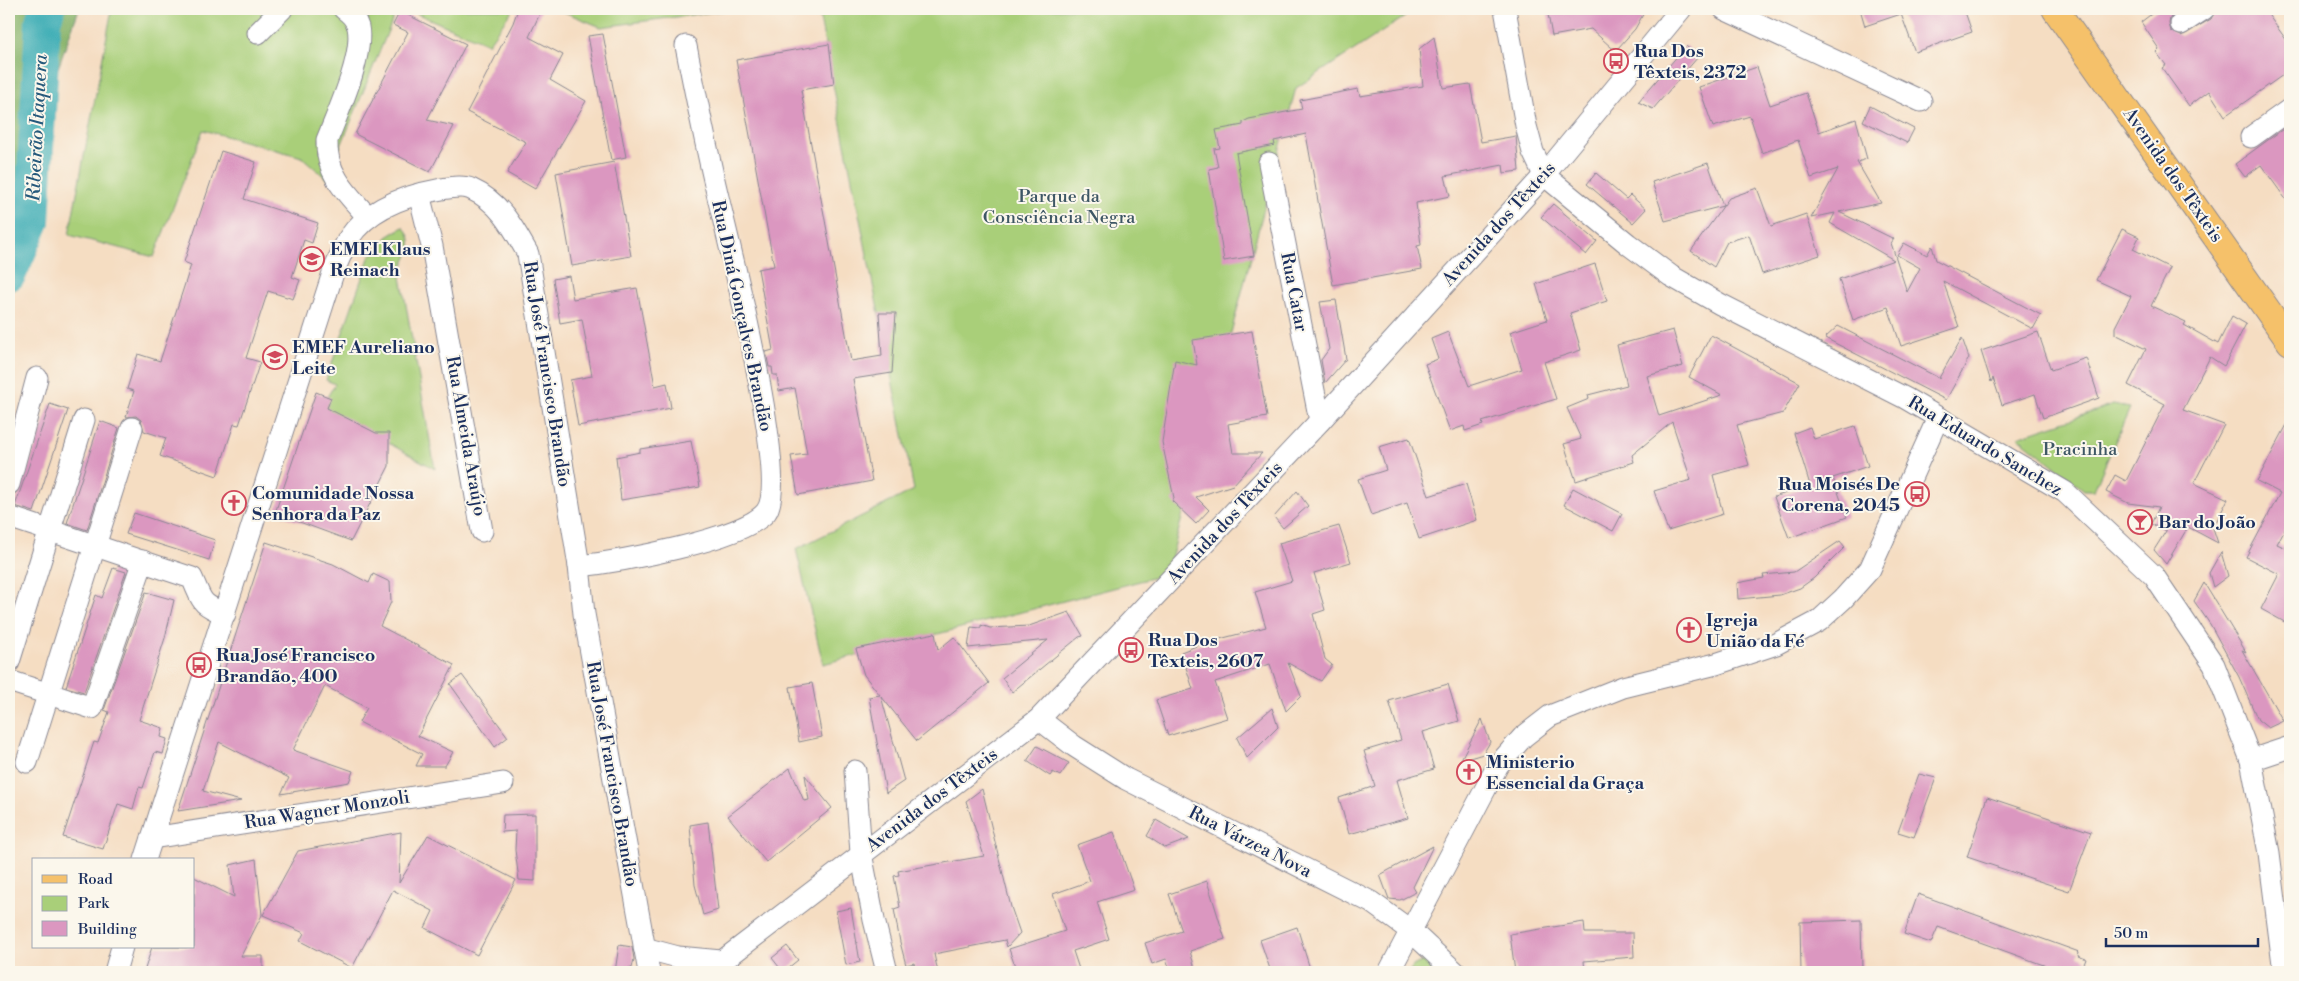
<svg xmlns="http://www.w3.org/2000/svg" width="2299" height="981" font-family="'Libre Bodoni',serif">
	<rect width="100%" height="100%" fill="#fbf7ec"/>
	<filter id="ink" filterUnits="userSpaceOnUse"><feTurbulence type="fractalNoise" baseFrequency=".02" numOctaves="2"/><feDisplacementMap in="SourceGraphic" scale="10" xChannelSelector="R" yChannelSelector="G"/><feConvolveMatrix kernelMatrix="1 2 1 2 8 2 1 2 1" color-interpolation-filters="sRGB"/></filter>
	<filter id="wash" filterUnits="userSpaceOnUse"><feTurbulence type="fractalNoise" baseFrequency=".0096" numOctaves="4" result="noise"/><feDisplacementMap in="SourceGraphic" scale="20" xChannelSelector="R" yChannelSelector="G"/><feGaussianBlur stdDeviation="1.12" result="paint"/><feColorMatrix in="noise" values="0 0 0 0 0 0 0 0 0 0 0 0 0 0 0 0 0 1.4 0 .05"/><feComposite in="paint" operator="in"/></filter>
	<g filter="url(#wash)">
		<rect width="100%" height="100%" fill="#f5ddc2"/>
		<g fill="#a9cf79" stroke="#627f6c">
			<path d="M112,9H397L338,153L352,201L302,157L203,130L154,257L69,235Z"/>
			<path d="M406,9H513L488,44Z"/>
			<path d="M557,9H736L601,27Z"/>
			<path d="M818,9H1417L1296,88L1167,574L823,664L796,549L914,490Z"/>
			<path d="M403,227C417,240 408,257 400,271L435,469L324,407L327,397L335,384L326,380L369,258L387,237Z"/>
			<path d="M2113,405L2130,408L2094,490H2084L2018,437Z"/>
			<path d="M1425,960L1438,972H1409L1413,966Z"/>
		</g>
		<path fill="#86b269" stroke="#507064" d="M9,9H79L9,206Z"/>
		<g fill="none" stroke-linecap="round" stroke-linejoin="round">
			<path stroke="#39abb4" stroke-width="36" d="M9,273L32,221L43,21L47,9"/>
		</g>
		<g id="blocks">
			<g fill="#db97c0">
				<path d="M518,9H542L529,37L563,55L550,80L586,101L535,189L507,173L526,142L467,112L513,23Z"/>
				<path d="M1547,9H1646L1635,29L1618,48H1612L1591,29L1552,36Z"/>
				<path d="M1860,9H1964L1972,32L1915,52L1901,14L1865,26Z"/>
				<path d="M2158,9H2182L2170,18L2169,24L2171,31L2181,36L2211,19L2216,9H2264L2290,45V70L2225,116L2209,91L2189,106L2162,68L2166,65L2156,52L2159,49L2141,22Z"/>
				<path d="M400,11L466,44L427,120L454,126L430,172L355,134L408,32L393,25Z"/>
				<path d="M603,34L626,157L611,160L588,36Z"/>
				<path d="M1434,37L1443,88L1470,84L1481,142L1516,136L1519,171L1504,173L1503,165L1445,176L1450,196L1416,203L1421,245L1417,246L1422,269L1333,285L1306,134L1274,141L1275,145L1236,153L1254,256L1224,261L1209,169L1218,167L1214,149L1220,148L1216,130L1243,125V122L1249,119L1302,109L1300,100L1358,89L1360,96L1423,86L1419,49Z"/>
				<path d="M829,44L834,84L801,90L851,361L882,356L879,313H896L892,373L853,379L872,481L798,495L791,456L807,454L795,388L779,391L777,375H773L772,367H769L766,352L773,350L758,269L774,266L736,60Z"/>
				<path d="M1686,46L1698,57L1653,109L1638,102Z"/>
				<path d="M1757,67L1770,105L1806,93L1819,132L1856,119L1867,159L1857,162L1881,203L1839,212L1894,239L1891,243L1907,292L1920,268L1897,255L1904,243L1927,255L1932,246L1936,260L2041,315L2033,329L1943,281L1959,327L1901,346L1888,307L1853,320L1839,279L1894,260L1830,223L1835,213L1811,218L1838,169L1811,178L1798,140L1762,153L1750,116L1713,127L1699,87Z"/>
				<path d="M1870,106L1914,129L1907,143L1863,121Z"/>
				<path d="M2290,124V205L2261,165L2245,177L2235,164Z"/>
				<path d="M221,151L256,162L244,199L318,223L312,243L304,240L292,277L300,280L293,299L268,291L246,358L260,362L239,425L234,424L217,476L160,456L166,438L144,431L141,420L136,416L126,417L134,391L127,389L138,354L160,361L191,265L184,262Z"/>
				<path d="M614,162L631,256L572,266L556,173Z"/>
				<path d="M1708,163L1723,206L1665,221L1652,182Z"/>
				<path d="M1596,173L1626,199L1630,195L1646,209L1633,223L1587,184Z"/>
				<path d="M1757,188L1771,226L1806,214L1820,255L1762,274L1749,235L1727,242L1714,267L1691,251L1729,198Z"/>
				<path d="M1553,204L1597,241L1586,255L1541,217Z"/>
				<path d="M2122,229L2139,237L2133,249L2170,268L2151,306L2186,322L2184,325L2218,344L2232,316L2246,324L2224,366L2210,357L2183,410L2224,425L2194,483L2228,499L2213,528L2218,543L2188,527L2166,564L2154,550L2166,531L2151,524L2159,507L2128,503L2106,492L2115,475L2126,481L2165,404L2128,385L2146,349L2115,334V327L2131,296L2096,280Z"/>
				<path d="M1595,264L1607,301L1570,313L1581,350L1544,362L1556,399L1482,422L1483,425L1465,431L1464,426L1450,431L1425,364L1438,359L1431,339L1448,332L1469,386L1522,369L1510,332L1547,320L1536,284Z"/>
				<path d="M569,276L573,299L637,288L655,386L667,383L671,408L578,426L570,380L592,376L582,319L560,323L553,279Z"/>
				<path d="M1336,300L1346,359L1325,383L1321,360L1329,349L1320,302Z"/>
				<path d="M1838,326L1939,378L1962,338L1969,358L1946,400L1825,338Z"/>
				<path d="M1673,330L1683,366L1647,376L1659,416L1722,395L1689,377L1711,335L1800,383L1783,413L1737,425L1749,465L1713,475L1723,514L1668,531L1654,491L1691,480L1672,422L1632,455L1634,462L1576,481L1564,444L1581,439L1567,408L1589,399L1588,395L1627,385L1617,345Z"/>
				<path d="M1252,331L1267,417L1228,424L1233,453H1262L1233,485L1196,497L1209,510L1196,524L1172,501L1174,498L1162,442L1175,360L1197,365L1193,340Z"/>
				<path d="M2038,332L2051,370L2086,358L2099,398L2043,418L2035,394L2002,405L1993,378L1991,382L1981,351Z"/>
				<path d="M316,392L331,398L327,408L376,433H389V466L351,541L275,513Z"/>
				<path d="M50,404L68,410L34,512L15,506Z"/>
				<path d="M2290,419V519L2277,544L2290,550V625L2261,609L2279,574L2246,557L2280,493L2257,481Z"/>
				<path d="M100,421L119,428L87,530L67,523Z"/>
				<path d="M1855,426L1868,466L1833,478L1847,517L1789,538L1774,497L1810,485L1794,433L1810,427L1814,439Z"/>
				<path d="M1409,438L1429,496L1466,484L1477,520L1419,539L1407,503L1371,515L1358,479L1386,470L1379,447Z"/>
				<path d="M691,441L700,487L621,500L616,457L640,452V449Z"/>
				<path d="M1573,488L1622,514L1613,531L1564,505Z"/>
				<path d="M1297,491L1308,506L1283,528L1274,517Z"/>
				<path d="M134,513L215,540L209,560L126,534Z"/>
				<path d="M1339,526L1351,562L1314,573L1325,610L1313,614L1325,659L1332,665L1321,681L1288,663L1301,696L1286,711L1270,664L1215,682L1227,718L1168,736L1156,700L1193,689L1181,652L1204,643L1266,627L1255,592L1292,581L1279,543Z"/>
				<path d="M1840,541L1845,547L1814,578L1800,588L1780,595L1738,599L1737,583L1764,578L1763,575L1794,572Z"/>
				<path d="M266,542L333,564L369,583L373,574L390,582L391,602L380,626L454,665L418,736L453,752L445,766H416L422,754L359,722L367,708L325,686L293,750L353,771L349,782L281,794L289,778L219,742L203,791L241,801L178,811Z"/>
				<path d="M2221,552L2228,576L2213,587L2209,573Z"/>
				<path d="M113,568L126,572L84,692L66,687L96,595L102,598Z"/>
				<path d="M2204,583L2246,652L2242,650L2283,721L2268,728L2258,720L2239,677L2210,624L2194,601Z"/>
				<path d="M146,592L174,600L165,638L139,720L163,728L161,737L167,739L163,754L155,752L143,788L139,787L133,809L118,804L103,849L63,837L94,742L98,743L109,712L104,710Z"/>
				<path d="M1069,612L1083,636L1079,637L1012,692L1002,678L1048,640L968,648L971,627L981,628V625L990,628L1029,626Z"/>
				<path d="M935,633L938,650L954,637L989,683L917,741L881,696L904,781L886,793L869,697L880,695L864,675L856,649Z"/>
				<path d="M462,675L508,737L495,747L450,684Z"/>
				<path d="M812,683L822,737L799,742L790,687Z"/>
				<path d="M1448,684L1459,721L1423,732L1434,769L1397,780L1408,818L1349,834L1339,798L1375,786L1364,751L1401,740L1389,701Z"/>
				<path d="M1272,708L1278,727L1247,758L1237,738Z"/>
				<path d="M1482,719L1490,742L1483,754L1460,761Z"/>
				<path d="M1037,746L1069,763L1060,776L1053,772L1050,776L1027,761Z"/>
				<path d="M790,768L804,801L809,800L805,775L832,808L766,862L728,816Z"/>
				<path d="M1919,774L1936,778L1914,837L1898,832Z"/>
				<path d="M982,789L1011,907L1020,933L1007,947L1005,940L934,954L938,972H916L914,963L906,965L900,942L894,909L900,907L894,876L899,875L898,871L984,856L966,801Z"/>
				<path d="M1987,797L2091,832L2069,891L1967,857Z"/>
				<path d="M535,814V881L519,880L515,850L516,831L502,832L503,815Z"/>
				<path d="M1156,820L1168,827L1189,839L1165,848L1147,836Z"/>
				<path d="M708,822L718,910L703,915L695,885L690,825Z"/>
				<path d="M401,832L399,883L428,835L516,880L477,955L425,928L433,911L393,890L352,968L300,941L304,933L263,915L298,851Z"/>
				<path d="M1114,832L1134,890L1097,902L1109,939L1073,951L1080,972H1017L1009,949L1065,931L1053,894L1090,881L1077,845Z"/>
				<path d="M1433,846L1413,887L1416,892L1400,900L1389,899L1380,875Z"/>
				<path d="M256,859L262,915L241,956H263V971L144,972L152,947H194V877L234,897L230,865Z"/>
				<path d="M1207,881L1225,939L1190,951L1196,972H1171L1166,959L1152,964L1145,943L1182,931L1169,894Z"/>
				<path d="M1918,894L2079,952L2078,956L2086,959L2081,972H2063L1938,927L1931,943L1904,934Z"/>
				<path d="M851,908L860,962L846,965L836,911Z"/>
				<path d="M1861,920L1862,972H1801L1800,922Z"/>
				<path d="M1584,922L1585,933H1633L1634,957L1584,961L1585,972H1515L1510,934Z"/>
				<path d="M1297,927L1311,972H1271L1260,940Z"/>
				<path d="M619,945L632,947L634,959L632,968L630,967L629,972H615Z"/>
				<path d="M787,946L798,960L783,972L772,958Z"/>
			</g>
		</g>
	</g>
	<g filter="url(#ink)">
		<use href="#blocks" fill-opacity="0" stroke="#888690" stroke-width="1"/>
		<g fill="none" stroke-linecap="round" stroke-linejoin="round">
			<defs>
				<g id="minor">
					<path d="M344,9C350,13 356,20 358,27C364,56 338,112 327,140C325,173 347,194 368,217"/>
					<path d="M1505,9L1526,126L1533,152L1544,175L1628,244L1671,276L1720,304L1905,398L2065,492L2154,576L2214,665L2251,760L2269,853L2284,972"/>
					<path d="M1724,9L1921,101"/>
					<path d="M2181,24L2204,9"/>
					<path d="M258,33L282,9"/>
					<path d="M2251,137L2290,109"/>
					<path d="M1269,163L1320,421"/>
					<path d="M419,194L432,246L482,531"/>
					<path d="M9,484L37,378"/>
					<path d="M9,517L192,578C203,602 199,603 225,614"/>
					<path d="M579,566C616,562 743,540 766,512C790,481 729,244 718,197C706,147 696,96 686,46"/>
					<path d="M9,662L84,420"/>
					<path d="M9,681L92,708L143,561"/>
					<path d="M1039,719L1074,746L1126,779L1371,902L1411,931L1455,972"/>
					<path d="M2251,760L2290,747"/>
					<path d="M27,762L132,428"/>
					<path d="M855,771L861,853L874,920L887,972"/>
					<path d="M152,838L503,783"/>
					<path d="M145,860L334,270C339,260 343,248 349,238C368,209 404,196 437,190C447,188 462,185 471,189C500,202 513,227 528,254L579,566L584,614L649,972"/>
					<path d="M644,948L678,957L721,961"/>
					<path d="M115,972L122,947"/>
					<path d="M708,972L1039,719L1320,421L1539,181L1681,9"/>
					<path d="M1389,972L1498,765L1523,737L1550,716L1623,687L1716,664L1776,644L1819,621L1843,599L1870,569L1938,418"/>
				</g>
				<path id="major" d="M2055,9L2290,342"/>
			</defs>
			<use href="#minor" stroke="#888690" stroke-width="23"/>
			<use href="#major" stroke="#888690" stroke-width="28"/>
			<use href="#minor" stroke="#fff" stroke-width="21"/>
			<use href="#major" stroke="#f5c16b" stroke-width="26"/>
		</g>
	</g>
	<defs>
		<symbol id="bus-ring" viewBox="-11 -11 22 22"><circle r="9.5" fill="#fbf7ec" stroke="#d1495b" stroke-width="1.5"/><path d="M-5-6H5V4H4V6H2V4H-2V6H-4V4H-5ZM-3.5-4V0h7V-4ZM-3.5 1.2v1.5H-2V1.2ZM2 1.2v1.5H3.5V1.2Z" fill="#d1495b"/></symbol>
		<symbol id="school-ring" viewBox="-11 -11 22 22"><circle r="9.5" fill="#fbf7ec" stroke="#d1495b" stroke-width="1.5"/><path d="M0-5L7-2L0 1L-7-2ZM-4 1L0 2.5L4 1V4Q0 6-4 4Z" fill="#d1495b"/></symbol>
		<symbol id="church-ring" viewBox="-11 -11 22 22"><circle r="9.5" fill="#fbf7ec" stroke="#d1495b" stroke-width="1.5"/><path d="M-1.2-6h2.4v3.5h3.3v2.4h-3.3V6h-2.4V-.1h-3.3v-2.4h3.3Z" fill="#d1495b"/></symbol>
		<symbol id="bar-ring" viewBox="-11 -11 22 22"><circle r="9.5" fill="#fbf7ec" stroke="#d1495b" stroke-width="1.5"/><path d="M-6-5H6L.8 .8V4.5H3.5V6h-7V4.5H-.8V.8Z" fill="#d1495b"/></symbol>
	</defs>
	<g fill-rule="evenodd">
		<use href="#bus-ring" x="1602" y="47" width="28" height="28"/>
		<use href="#school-ring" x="298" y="245" width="28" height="28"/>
		<use href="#school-ring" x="261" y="343" width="28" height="28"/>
		<use href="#bus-ring" x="1903" y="480" width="28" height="28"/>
		<use href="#church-ring" x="220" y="489" width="28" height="28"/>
		<use href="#bar-ring" x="2126" y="508" width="28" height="28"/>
		<use href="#church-ring" x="1675" y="616" width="28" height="28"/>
		<use href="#bus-ring" x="1117" y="636" width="28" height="28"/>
		<use href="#bus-ring" x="185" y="651" width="28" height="28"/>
		<use href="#church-ring" x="1455" y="758" width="28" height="28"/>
	</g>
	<g text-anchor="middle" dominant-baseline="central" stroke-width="4" stroke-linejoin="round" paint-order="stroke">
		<g font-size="18" font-weight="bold" fill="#1b2f5e" stroke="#fbf7ec" text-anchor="start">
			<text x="1634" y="51">Rua Dos<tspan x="1634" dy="21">Têxteis, 2372</tspan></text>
			<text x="330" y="249">EMEI Klaus<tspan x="330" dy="21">Reinach</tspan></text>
			<text x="292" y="347">EMEF Aureliano<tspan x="292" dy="21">Leite</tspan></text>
			<text x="1900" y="484" text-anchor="end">Rua Moisés De<tspan x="1900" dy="21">Corena, 2045</tspan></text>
			<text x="252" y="493">Comunidade Nossa<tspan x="252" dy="21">Senhora da Paz</tspan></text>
			<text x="2158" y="522">Bar do João</text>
			<text x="1706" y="620">Igreja<tspan x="1706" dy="21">União da Fé</tspan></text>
			<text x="1148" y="640">Rua Dos<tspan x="1148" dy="21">Têxteis, 2607</tspan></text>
			<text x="216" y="655">Rua José Francisco<tspan x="216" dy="21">Brandão, 400</tspan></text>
			<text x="1486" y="762">Ministerio<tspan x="1486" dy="21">Essencial da Graça</tspan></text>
		</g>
		<g font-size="18" fill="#1b2f5e" stroke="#fbf7ec">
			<text transform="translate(2173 175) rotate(55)">Avenida dos Têxteis</text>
			<text transform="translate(1499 224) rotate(-48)">Avenida dos Têxteis</text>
			<text transform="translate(1294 292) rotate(79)">Rua Catar</text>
			<text transform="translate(742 316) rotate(78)">Rua Diná Gonçalves Brandão</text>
			<text transform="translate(547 374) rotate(81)">Rua José Francisco Brandão</text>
			<text transform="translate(466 436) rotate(80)">Rua Almeida Araújo</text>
			<text transform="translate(1985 446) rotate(31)">Rua Eduardo Sanchez</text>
			<text transform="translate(1225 523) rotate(-47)">Avenida dos Têxteis</text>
			<text transform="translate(612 774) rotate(80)">Rua José Francisco Brandão</text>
			<text transform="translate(932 800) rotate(-37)">Avenida dos Têxteis</text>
			<text transform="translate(327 810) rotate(-9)">Rua Wagner Monzoli</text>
			<text transform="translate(1250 842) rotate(27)">Rua Várzea Nova</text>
		</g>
		<g font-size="18" fill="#3e5765" stroke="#fbf7ec">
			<text x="1059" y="196">Parque da<tspan x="1059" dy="21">Consciência Negra</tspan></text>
			<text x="2080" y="449">Pracinha</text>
		</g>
		<g font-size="19" font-style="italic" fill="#265a7c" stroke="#fbf7ec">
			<text transform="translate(37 128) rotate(-87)">Ribeirão Itaquera</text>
		</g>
	</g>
	<rect width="2299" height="981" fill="none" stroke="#fbf7ec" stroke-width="30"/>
	<rect x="32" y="858" width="162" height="90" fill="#fbf7ec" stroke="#a1a7b3"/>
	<rect x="42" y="875" width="25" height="8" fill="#f5c16b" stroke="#a1a7b3"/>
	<text x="78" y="884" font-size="15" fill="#1b2f5e">Road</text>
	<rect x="42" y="896" width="25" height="15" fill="#a9cf79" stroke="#a1a7b3"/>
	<text x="78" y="908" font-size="15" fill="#1b2f5e">Park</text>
	<rect x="42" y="921" width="25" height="15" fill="#db97c0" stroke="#a1a7b3"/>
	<text x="78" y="934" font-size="15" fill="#1b2f5e">Building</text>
	<path d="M2106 938v8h152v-8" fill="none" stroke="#1b2f5e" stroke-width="2.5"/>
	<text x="2114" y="938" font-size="15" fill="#1b2f5e" stroke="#fbf7ec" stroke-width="4" paint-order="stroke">50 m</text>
</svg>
